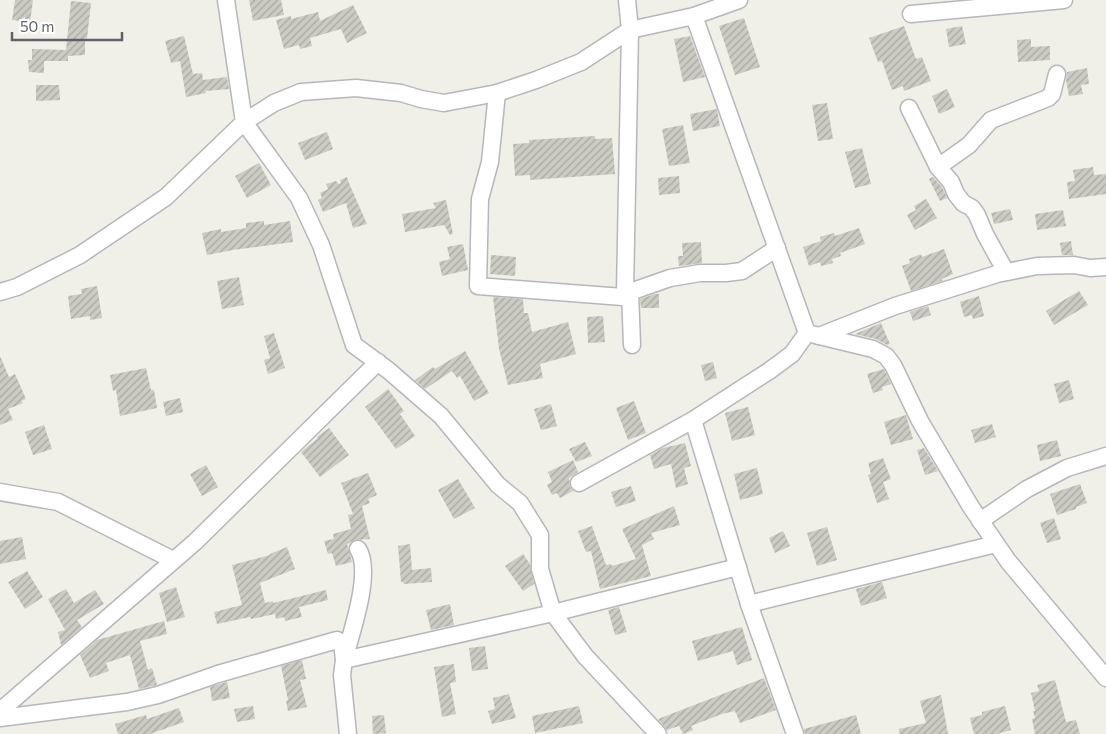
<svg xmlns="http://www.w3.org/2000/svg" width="1106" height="734" font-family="Commissioner,sans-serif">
	<defs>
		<pattern id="building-hatch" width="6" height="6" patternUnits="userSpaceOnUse" patternTransform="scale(1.25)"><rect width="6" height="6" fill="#cccbc4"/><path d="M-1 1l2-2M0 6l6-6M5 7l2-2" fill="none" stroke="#a9a8a3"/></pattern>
	</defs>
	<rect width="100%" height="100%" fill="#f0efe8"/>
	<g fill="url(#building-hatch)">
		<path d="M15,0H33L30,22L12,20Z"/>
		<path d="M249,0H281L284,15L253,21Z"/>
		<path d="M71,1L91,3L87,38H85V55L68,56V61H44V73L29,72L28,60H32V49L66,50Z"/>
		<path d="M353,5L367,33L347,43L341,29L310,38L312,46L300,49L299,45L284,49L276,20L291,16V19L318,12L320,21Z"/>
		<path d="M744,18L760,67L735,75L719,26Z"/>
		<path d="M904,26L916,59L922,57L931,81L904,91L903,86L892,90L882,61L878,62L869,38Z"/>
		<path d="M962,26L966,44L949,47L946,29Z"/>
		<path d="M184,36L193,74L202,73L203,80L227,77L229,89L205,91L206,93L186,97L180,61L171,63L165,41Z"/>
		<path d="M690,36L705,77L683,82L674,39Z"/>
		<path d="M1031,39V47L1050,46V60L1018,62L1017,40Z"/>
		<path d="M1087,68L1089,84L1081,85L1083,94L1069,96L1066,80L1067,72Z"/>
		<path d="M36,85H59L60,100L36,101Z"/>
		<path d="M947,89L955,107L939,114L932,96Z"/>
		<path d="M827,103L833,139L818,141L812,105Z"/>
		<path d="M717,109L720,126L693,131L690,114Z"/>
		<path d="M683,125L690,163L669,166L662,129Z"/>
		<path d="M327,132L333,149L305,160L298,143Z"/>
		<path d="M595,136V139L612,138L615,174L530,180V175L515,176L513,144L529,143V140Z"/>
		<path d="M862,148L871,184L855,188L845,152Z"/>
		<path d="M259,163L271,185L247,198L235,176Z"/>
		<path d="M1093,167L1094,175L1106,174V194L1069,199L1067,182L1075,181L1073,170Z"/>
		<path d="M679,176L680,193L659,195L658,178Z"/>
		<path d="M347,177L348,181L367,224L353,228L346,203L323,212L318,200L322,198L320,193L328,189L326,184L336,181L339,184L341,183L340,180Z"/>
		<path d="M933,177L942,187L947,198L940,201L929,179Z"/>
		<path d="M926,199L937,218L915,230L907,215L916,210L914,206Z"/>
		<path d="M446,200L453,234L450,235L444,225L405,232L402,214L436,208L433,203Z"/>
		<path d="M1010,209L1013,220L994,224L991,213Z"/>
		<path d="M1063,210L1066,226L1037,230L1035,214Z"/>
		<path d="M264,221V225L290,221L293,242L233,250L207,255L202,233L221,229V232L246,228V223Z"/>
		<path d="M859,228L865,244L840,253L841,256L832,259L833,263L821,266L820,262L809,266L803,247L821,241L820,237L834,233L835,236Z"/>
		<path d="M1071,241L1073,255H1062L1060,243Z"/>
		<path d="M701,242L702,263L679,266L678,256H683L682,243Z"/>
		<path d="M463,244L468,270L442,276L439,262L450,259L447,247Z"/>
		<path d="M944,249L953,274L942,279V281L911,291L902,266L910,263L909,259L921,254L922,257Z"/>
		<path d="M491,255L516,257L515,276L490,274Z"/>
		<path d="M239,277L244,305L222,309L217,281Z"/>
		<path d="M97,286L102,318L90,320V316L71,319L68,296L82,294L81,289Z"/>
		<path d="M1079,291L1088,305L1054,325L1046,311Z"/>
		<path d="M655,294H659V308H641L640,299Z"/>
		<path d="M979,296L984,316L973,319L972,315L964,317L960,302Z"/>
		<path d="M493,297L523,299L524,313H528L532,332L568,322L576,354L540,364L543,378L508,385L499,349Z"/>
		<path d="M928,306L931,315L913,321L910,312Z"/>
		<path d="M603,316L605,342L588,343L587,317Z"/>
		<path d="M881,323L890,344L887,345L876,339L855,334Z"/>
		<path d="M274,333L285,368L268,374L264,360L270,358L264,336Z"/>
		<path d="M465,351L489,393L474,401L460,376L457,378L452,371L425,389L415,380L433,367L435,369Z"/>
		<path d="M0,356L9,377L15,374L26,399L21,401L23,403L8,409L13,420L0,425Z"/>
		<path d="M713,362L717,378L705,381L701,365Z"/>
		<path d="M146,368L151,390H154L157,408L120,416L116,390L113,391L110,375Z"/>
		<path d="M884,369L891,384L882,387L883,390L873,393L867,374Z"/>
		<path d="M1069,380L1074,399L1059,403L1054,384Z"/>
		<path d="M388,389L404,411L400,414L415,436L396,449L365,407Z"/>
		<path d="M180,398L183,412L166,416L163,402Z"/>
		<path d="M634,401L646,433L628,440L616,408Z"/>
		<path d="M551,404L557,426L541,430L534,409Z"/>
		<path d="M748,407L755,435L732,441L725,413Z"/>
		<path d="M906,415L913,439L891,445L884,422Z"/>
		<path d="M992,424L996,437L975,443L971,430Z"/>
		<path d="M44,425L52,449L33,455L25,432Z"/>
		<path d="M329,428L349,455L320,477L301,452L318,438L317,437Z"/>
		<path d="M1057,440L1061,456L1040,461L1037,445Z"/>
		<path d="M585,442L592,456L576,462L569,449Z"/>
		<path d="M685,443L691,466L684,468L688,484L676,488L671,464L654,469L650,455L663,448Z"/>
		<path d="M924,448L938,471L925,475L917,450Z"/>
		<path d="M883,458L891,479L883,482L889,499L877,503L868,475L871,474L868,463Z"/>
		<path d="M573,460L578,472L569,478L570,487L573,491L560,498L557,493L552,495L547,485L552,482L548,472Z"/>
		<path d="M206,465L218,487L202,496L190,474Z"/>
		<path d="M757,468L763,494L740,500L734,474Z"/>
		<path d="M368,473L377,495L368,499L370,503L362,506L370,539L355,540L347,544L352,562L336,566L332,553L328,554L324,541L334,539L333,534L351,529L348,515L353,514L341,483Z"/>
		<path d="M458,479L475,508L454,519L438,490Z"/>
		<path d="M1080,484L1087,503L1076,507V509L1057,515L1050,494Z"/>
		<path d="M631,486L636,501L616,507L611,492Z"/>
		<path d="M674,506L680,525L651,533L654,539L642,545L651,576L600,589L591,551L586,552L578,531L592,526L606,565L611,564L612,566L636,559L622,529Z"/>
		<path d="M1054,518L1061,539L1047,543L1040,523Z"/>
		<path d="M827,527L837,560L817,566L807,533Z"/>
		<path d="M783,531L790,546L775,553L769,538Z"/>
		<path d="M22,537L26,559L0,564V541Z"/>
		<path d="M410,544L412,570L431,568L432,582L404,584L403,582H401L398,546Z"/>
		<path d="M287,547L295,569L260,583L265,603L273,601V603L326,590L328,600L299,607L302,617L285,621L284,617L276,619L275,614L251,619L250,617L217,624L214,612L242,605L232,565L270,555V554Z"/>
		<path d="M523,554L530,564L534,584L523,591L505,566Z"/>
		<path d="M27,571L43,597L25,609L8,582Z"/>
		<path d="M882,582L887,598L861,606L856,589Z"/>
		<path d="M176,587L185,617L167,622L159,593Z"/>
		<path d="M66,589L74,603L95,590L104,604L77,620L82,627L61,645L58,632L65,630L48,599Z"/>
		<path d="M450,604L454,625L431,630L426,610Z"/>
		<path d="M619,607L627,632L615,635L608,610Z"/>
		<path d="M164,621L167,634L140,641L148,670L152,668L157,685L139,689L130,655L106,663L109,671L90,678L80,655L97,640Z"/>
		<path d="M742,627L752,660L737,665L733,651L698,661L692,641Z"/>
		<path d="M485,646L488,669L472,671L469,648Z"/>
		<path d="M302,660L306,679L300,680L307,707L288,711L286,701L288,700L281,666Z"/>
		<path d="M454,664L456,682L450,683L456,714L442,717L434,667Z"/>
		<path d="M764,678L776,710L740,723L735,711L722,714L691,726L693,730L683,734L679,726L667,730L658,719Z"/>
		<path d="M1055,680L1066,722L1076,720L1080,734H1035L1032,719L1035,718L1033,711H1035L1031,693L1039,691L1037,685Z"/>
		<path d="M227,682L230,698L212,701L210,687Z"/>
		<path d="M509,694L516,718L492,724L488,711L495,709L493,698Z"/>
		<path d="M941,695L948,734H899V729L926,723L920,701Z"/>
		<path d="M253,706L255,719L237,722L234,709Z"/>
		<path d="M579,706L583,723L535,733L532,716Z"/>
		<path d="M1005,706L1011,730L997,734H974L970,718L982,715V712Z"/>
		<path d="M179,708L184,722L150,734H118L115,724L146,715L147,719Z"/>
		<path d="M384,715L386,733L373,734L372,716Z"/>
		<path d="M856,715L861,734H805L804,729Z"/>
	</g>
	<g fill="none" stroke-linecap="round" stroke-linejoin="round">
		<defs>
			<g id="street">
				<path d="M226,0L244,122L299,198L321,245L354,345L388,370L441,416L498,485L520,503L540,535V569L553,613L585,656L658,734"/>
				<path d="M911,14L1064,0"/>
				<path d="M694,16L739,0"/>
				<path d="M497,93L490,162L480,199L478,286L623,297L625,292L630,30L694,16L807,333"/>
				<path d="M909,108L938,167L969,145L991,120L1048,98L1052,94L1057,74"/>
				<path d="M938,167L951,182L956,194L963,203L972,208L977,215L985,234L1006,272"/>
				<path d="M0,292L17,287L80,255L166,197L244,122L274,103L301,92L356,88L401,93L421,99L444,103L497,93L536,80L581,62L630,30L627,0"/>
				<path d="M807,333L873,349L886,356L893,365L920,421L971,507L1008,561L1106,678"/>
				<path d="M819,336L895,306L997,274L1037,266L1074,265L1090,268L1106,267"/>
				<path d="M632,345L630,292L670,278L700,273H726L742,271L777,248"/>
				<path d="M693,420L749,604L795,734"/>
				<path d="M579,483L693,420L769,371L792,354L807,333"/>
				<path d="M0,492L58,502L173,560"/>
				<path d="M980,521L1027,489L1067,468L1106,456"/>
				<path d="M749,604L996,544"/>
				<path d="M0,711L195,542L378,362"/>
				<path d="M0,718L127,702L158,695L218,674L337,640L342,643L344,660C351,633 373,572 358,549"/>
				<path d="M348,734L342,675L344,660L553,613L738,567"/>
			</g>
		</defs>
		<use href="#street" stroke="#b5b7bb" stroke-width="19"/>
		<use href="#street" stroke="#fff" stroke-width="16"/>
	</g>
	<path d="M12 32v8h110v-8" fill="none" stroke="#5f6267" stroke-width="2.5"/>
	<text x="20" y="32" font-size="15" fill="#5f6267" stroke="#ffffff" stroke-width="4" paint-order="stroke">50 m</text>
</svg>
